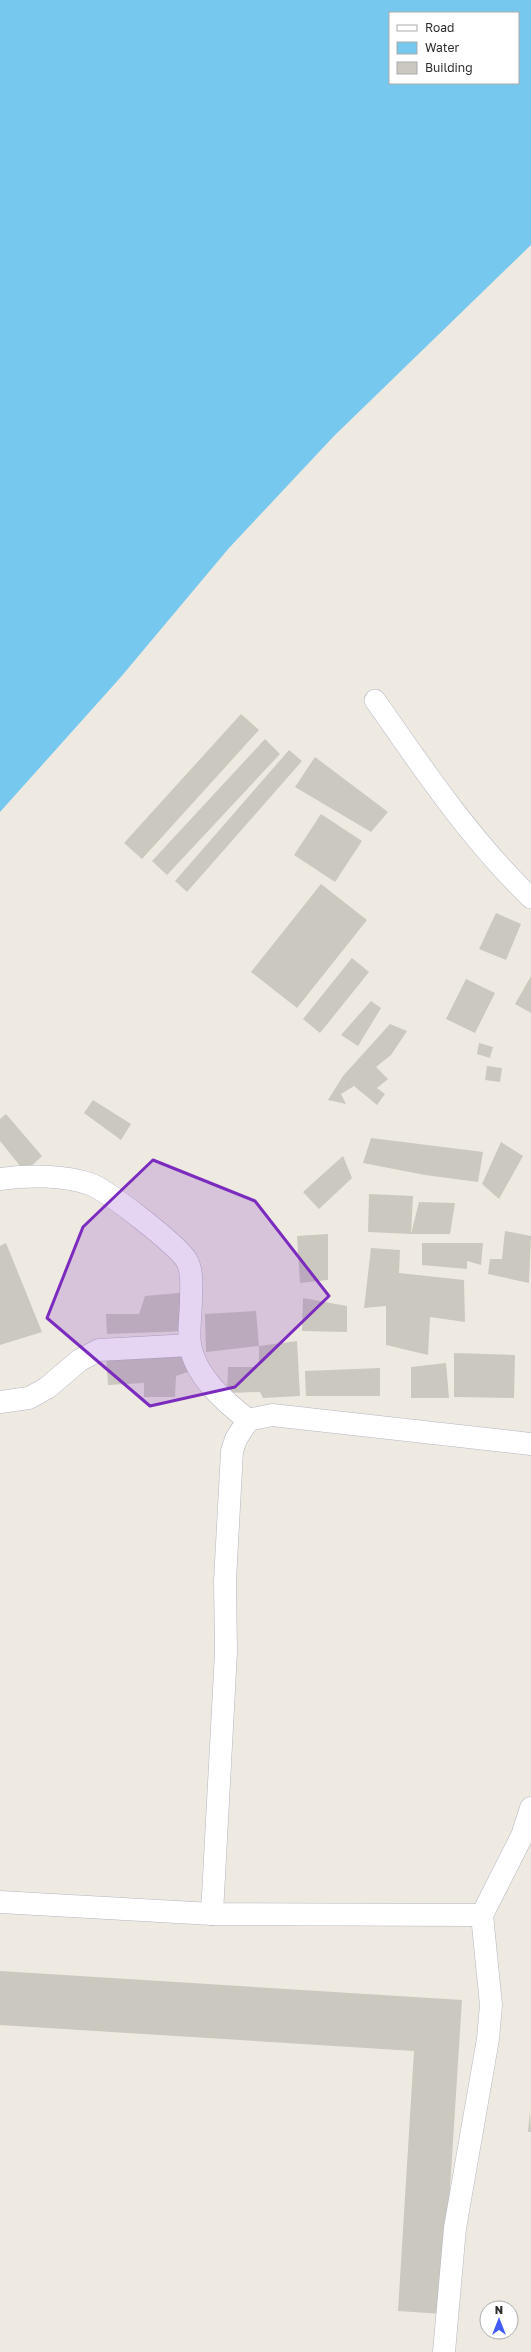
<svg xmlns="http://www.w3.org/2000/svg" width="531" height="2352" font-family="'Golos Text',sans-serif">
	<rect width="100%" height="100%" fill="#efeae1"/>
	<path fill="#76c8ef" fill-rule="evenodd" d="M0,0H531V245L334,436L229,548L120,678L0,812ZM390,13H518V83H390Z"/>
	<g fill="#cbc8bf">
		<path d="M241,714L259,730L142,859L124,843Z"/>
		<path d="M265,739L280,754L167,875L152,861Z"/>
		<path d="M289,750L302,761L187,892L175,881Z"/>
		<path d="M315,757L388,812L371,832L295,787Z"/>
		<path d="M321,814L362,841L335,882L294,855Z"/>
		<path d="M321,884L367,920L297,1008L251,972Z"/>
		<path d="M496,913L521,924L506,960L479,949Z"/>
		<path d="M352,958L369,972L320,1033L303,1019Z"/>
		<path d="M531,976V1013L515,1004Z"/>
		<path d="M466,979L495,993L475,1033L446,1019Z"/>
		<path d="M371,1001L381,1008L358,1046L341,1035Z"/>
		<path d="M390,1024L407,1031L391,1055L376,1067L388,1079L377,1088L385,1094L377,1105L354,1086L341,1094L346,1104L328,1100L343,1076Z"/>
		<path d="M479,1043L493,1047L490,1058L477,1054Z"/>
		<path d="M487,1066L502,1068L500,1082L485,1080Z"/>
		<path d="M93,1100L131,1124L121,1140L84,1113Z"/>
		<path d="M6,1114L42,1156L25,1172L0,1141V1119Z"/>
		<path d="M371,1138L483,1152L478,1182L425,1175L363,1163Z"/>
		<path d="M501,1142L523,1156L499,1199L482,1184Z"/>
		<path d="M343,1156L352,1178L319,1209L303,1192Z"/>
		<path d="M369,1194L413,1196L411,1234L368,1232Z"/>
		<path d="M419,1202L455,1203L450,1234H411Z"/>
		<path d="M505,1231L531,1236L529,1283L488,1274L490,1259H502Z"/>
		<path d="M328,1234V1280L300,1283L297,1236Z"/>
		<path d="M6,1243L42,1332L0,1345V1246Z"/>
		<path d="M422,1243H483L481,1265L467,1261V1269L422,1265Z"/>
		<path d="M371,1248L400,1250L399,1273L464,1280L465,1322L430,1317L428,1355L386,1345V1306L364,1308Z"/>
		<path d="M190,1292L187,1331L107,1334L106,1314H139L145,1296Z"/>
		<path d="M303,1298L347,1306V1332L302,1331Z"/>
		<path d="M256,1311L259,1346L206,1352L205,1314Z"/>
		<path d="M297,1341L300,1396L263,1398L260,1392L227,1393L228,1367H259V1346Z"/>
		<path d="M190,1350L191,1371L176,1376L175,1397H144V1383L108,1385L106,1356Z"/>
		<path d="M454,1353L515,1355L514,1398L454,1397Z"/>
		<path d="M446,1363L449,1398H411V1367Z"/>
		<path d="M380,1368V1396H306L305,1371Z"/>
		<path d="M0,1971L462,2000L442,2314L398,2311L414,2051L0,2025Z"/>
		<path d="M530,2111L531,2132H528Z"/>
	</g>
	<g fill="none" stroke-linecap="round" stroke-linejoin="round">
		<defs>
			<path id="service" d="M375,700C423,769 470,839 531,898"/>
			<g id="minor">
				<path d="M0,1179C28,1175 64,1175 90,1184C107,1190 179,1246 187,1261C193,1272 191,1287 191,1300C191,1314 188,1331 190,1345C196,1377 224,1401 248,1420"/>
				<path d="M0,1402L29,1398L47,1388L80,1360L99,1350L190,1345"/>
				<path d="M0,1902L212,1914L482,1915"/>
				<path d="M212,1914L226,1652L225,1581L232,1451L236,1439L248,1420L272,1415L531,1444"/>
			</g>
			<path id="tertiary" d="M444,2352L455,2228L488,2039L491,2005L482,1915L522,1836L531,1808"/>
		</defs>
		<use href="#service" stroke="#b4b6c1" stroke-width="22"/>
		<use href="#minor" stroke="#b4b6c1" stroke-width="23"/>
		<use href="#tertiary" stroke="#b4b6c1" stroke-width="23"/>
		<use href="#service" stroke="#fff" stroke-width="21"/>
		<use href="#minor" stroke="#fff" stroke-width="22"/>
		<use href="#tertiary" stroke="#fff" stroke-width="22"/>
	</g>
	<path fill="#7b2cbf" fill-opacity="0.2" stroke="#7b2cbf" stroke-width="3" stroke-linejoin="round" d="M153,1160L255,1201L329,1296L235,1387L150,1406L47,1318L83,1227Z"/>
	<rect x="389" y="12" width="130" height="72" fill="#ffffff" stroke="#ababab"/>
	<rect x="397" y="25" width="20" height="6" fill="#ffffff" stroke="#ababab"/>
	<text x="425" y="32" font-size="12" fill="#2e2e2e">Road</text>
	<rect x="397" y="42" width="20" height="12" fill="#76c8ef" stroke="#ababab"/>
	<text x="425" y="52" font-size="12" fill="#2e2e2e">Water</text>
	<rect x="397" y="62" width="20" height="12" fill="#cbc8bf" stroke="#ababab"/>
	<text x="425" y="72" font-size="12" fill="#2e2e2e">Building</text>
	<g transform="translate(499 2320)"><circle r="19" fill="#ffffff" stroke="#ababab"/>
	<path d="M0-3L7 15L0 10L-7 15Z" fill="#435bfa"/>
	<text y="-6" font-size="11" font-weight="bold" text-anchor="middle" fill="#2e2e2e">N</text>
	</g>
</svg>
